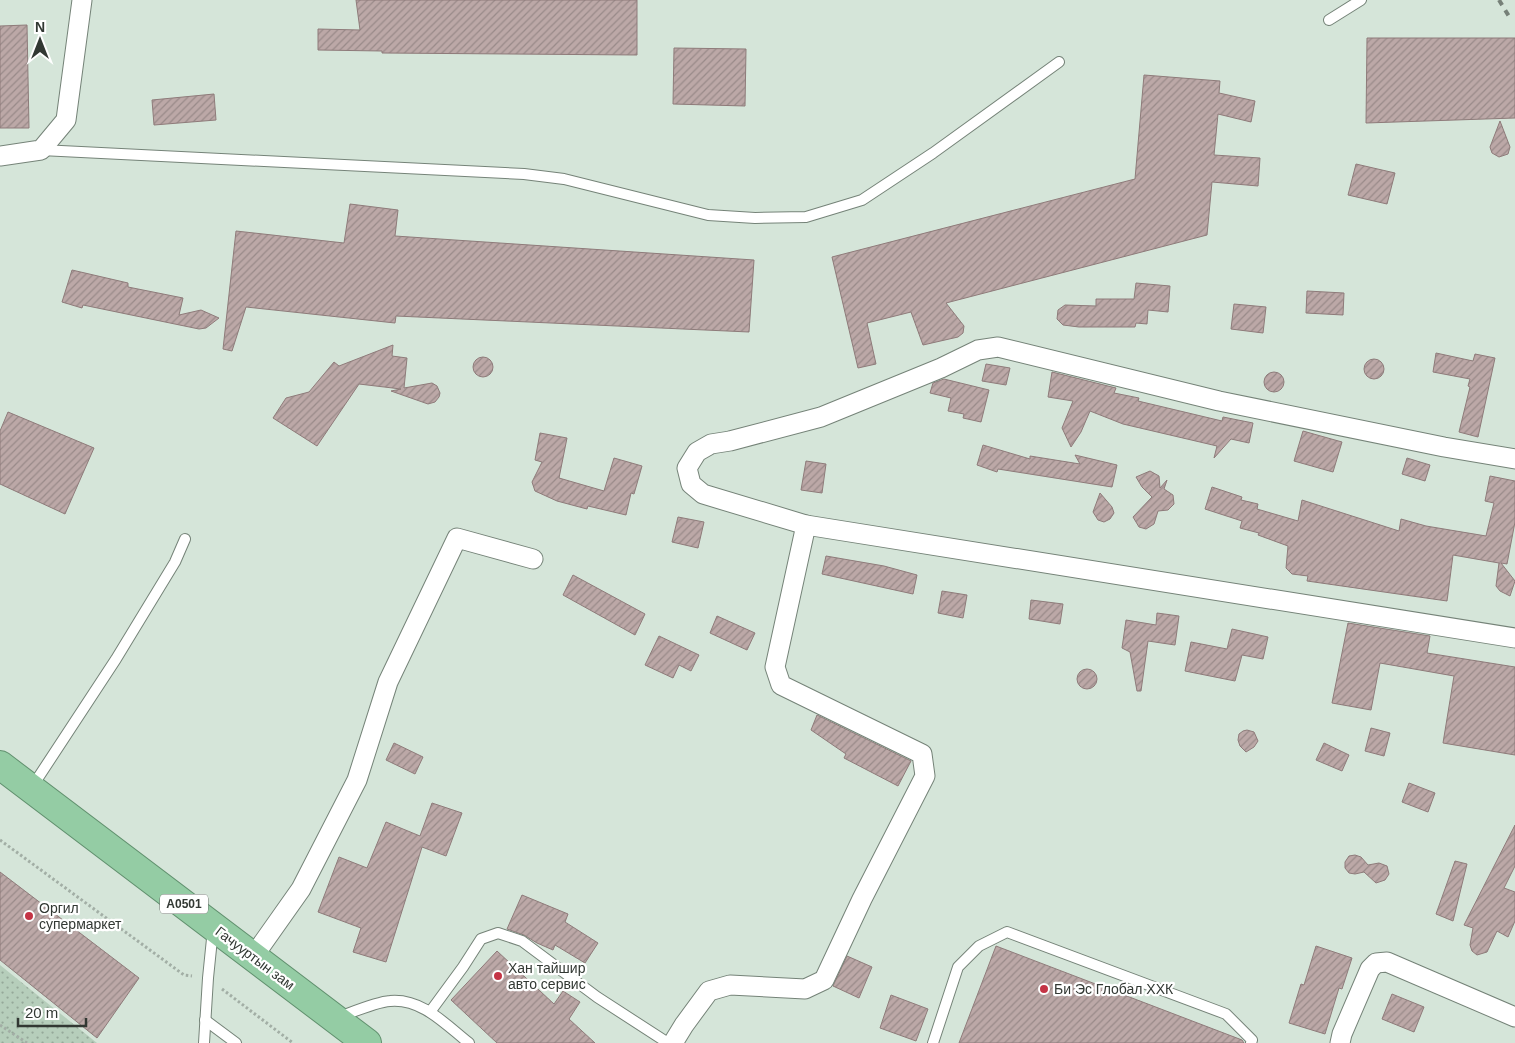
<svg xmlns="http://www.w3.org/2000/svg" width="1515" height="1043" font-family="Arial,sans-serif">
	<defs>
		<pattern id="garden-dots" width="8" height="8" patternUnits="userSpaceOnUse" patternTransform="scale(1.25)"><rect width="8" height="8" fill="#b6cebb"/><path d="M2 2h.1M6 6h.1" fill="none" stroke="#95a899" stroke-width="1.8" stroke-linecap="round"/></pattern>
		<pattern id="building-hatch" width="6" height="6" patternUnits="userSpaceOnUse" patternTransform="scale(1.25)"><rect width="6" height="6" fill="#bca8a7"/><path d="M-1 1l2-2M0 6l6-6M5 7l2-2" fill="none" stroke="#998a89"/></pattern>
	</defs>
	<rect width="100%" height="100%" fill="#d5e5d9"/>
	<path fill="url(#garden-dots)" d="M0,965L97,1043H0Z"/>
	<g fill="url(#building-hatch)" stroke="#8e7b7a">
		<path d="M356,0H637V55L382,53V51L318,50V29L360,30Z"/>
		<path d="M27,25L29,128H0V26Z"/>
		<path d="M1367,38H1515V118L1366,123Z"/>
		<path d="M674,48L746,49L745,106L673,104Z"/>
		<path d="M1144,75L1220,81L1219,93L1255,101L1251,122L1218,114L1214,155L1260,158L1258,186L1212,182L1207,235L946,303L964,326L963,333L958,337L923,345L911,312L867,323L876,364L858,368L832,257L1135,179Z"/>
		<path d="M214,94L216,120L154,125L152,100Z"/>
		<path d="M1500,121L1510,147L1508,154L1499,157L1492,153L1490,147Z"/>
		<path d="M1356,164L1395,173L1387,204L1348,195Z"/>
		<path d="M350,204L398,210L395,236L754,260L749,332L396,316L395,323L246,307L232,351L223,349L236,231L344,243Z"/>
		<path d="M72,270L128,283V287L183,298L179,315L201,310L219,318L206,328L199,329L83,305L82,308L62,302Z"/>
		<path d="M1136,283L1170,286L1168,312L1148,310L1147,324L1136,323L1135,327H1079L1063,325L1057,319L1058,310L1065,305L1096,306V299H1134Z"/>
		<path d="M1307,291L1344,293L1343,315L1306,313Z"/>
		<path d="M1234,304L1266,307L1263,333L1231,329Z"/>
		<path d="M393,345L392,356L407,358L404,388L432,383L437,386L440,393L439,397L435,402L428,404L391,391L401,389L359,384L317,446L273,418L286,398L309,392L334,362L339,366Z"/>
		<path d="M1436,353L1473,361L1475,354L1495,358L1478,437L1459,432L1470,387L1468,386L1470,379L1433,372Z"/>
		<circle cx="483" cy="367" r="10"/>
		<circle cx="1374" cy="369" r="10"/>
		<path d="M986,364L1010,368L1006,385L982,381Z"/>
		<path d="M1052,372L1116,388L1114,393L1139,398L1138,401L1222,421L1223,417L1253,423L1249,443L1231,439L1214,458L1217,446L1123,424L1090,411L1081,432L1071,447L1062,428L1073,401L1048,397Z"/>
		<circle cx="1274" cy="382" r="10"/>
		<path d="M944,379L989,390L981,422L963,418L964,414L948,411L951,398L930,393L933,383Z"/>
		<path d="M8,412L94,448L65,514L0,484V431Z"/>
		<path d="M1303,431L1342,442L1333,472L1294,461Z"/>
		<path d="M540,433L567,438L559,478L604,491L614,458L642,466L634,494L631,493L626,515L588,506L587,509L557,501L535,491L532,482L542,462L535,460Z"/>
		<path d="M983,445L1030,459V456L1080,464L1075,455L1117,465L1112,487L998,469L997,472L977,465Z"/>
		<path d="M1407,458L1430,465L1425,481L1402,474Z"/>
		<path d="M806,461L826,464L822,493L801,490Z"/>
		<path d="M1150,471L1159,476L1160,488L1167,480L1164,489L1173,495L1174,504L1168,510L1158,511L1154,524L1146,529L1139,527L1133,517L1152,497L1142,487L1136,477Z"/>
		<path d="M1490,476L1515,481V522L1507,564L1501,563L1515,581L1510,596L1500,591L1496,586L1499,563L1453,555L1447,601L1307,581L1308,576L1292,574L1286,568L1288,546L1258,535L1259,533L1240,528L1242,521L1205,509L1212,487L1242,497L1241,500L1258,504L1257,509L1298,521L1302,500L1399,531L1401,519L1426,526L1486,536L1494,503L1485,501Z"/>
		<path d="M1100,493L1112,507L1114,513L1110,519L1104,522L1098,520L1093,512Z"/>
		<path d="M678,517L704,522L698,548L672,542Z"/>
		<path d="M826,556L884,566L917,575L913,594L822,574Z"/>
		<path d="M573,575L645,614L635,635L563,595Z"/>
		<path d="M942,591L967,595L963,618L938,613Z"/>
		<path d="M1031,600L1063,604L1060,624L1029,619Z"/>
		<path d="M1157,613L1179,616L1175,645L1148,641L1141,691H1137L1130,652L1122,648L1126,620L1156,625Z"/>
		<path d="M717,616L755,633L747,650L710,633Z"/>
		<path d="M1348,623L1430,636L1427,653L1515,667V755L1443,743L1454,676L1380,663L1371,710L1332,703Z"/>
		<path d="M1232,629L1268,637L1263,659L1242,655L1235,681L1185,671L1191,642L1227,649Z"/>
		<path d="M659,636L699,655L691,671L679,665L673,678L645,665Z"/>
		<circle cx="1087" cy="679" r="10"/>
		<path d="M817,715L911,761L898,786L844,758L846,754L811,730Z"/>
		<path d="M1371,728L1390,733L1384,756L1365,751Z"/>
		<path d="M1247,730L1254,732L1258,741L1254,747L1246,752L1240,746L1238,740L1239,734L1243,731Z"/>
		<path d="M394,743L423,757L415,774L386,760Z"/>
		<path d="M1324,743L1349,755L1342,771L1316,760Z"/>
		<path d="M1409,783L1435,793L1428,812L1402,802Z"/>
		<path d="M432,803L462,813L446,856L422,847L386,962L353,952L361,928L318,912L339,857L367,868L386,822L420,836Z"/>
		<path d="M1515,825V866L1504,888L1515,892V921L1508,937L1497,931L1487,952L1477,955L1472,951L1470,945L1473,928L1464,925Z"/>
		<path d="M1355,855L1361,857L1368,865L1379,863L1387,866L1389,874L1385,880L1376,883L1364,872L1355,874L1349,873L1345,868V862L1349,856Z"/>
		<path d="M1455,861L1467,864L1453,921L1436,914Z"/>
		<path d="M0,872L139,978L97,1038L0,960Z"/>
		<path d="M522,895L568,914L565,922L598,943L585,963L555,945L553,950L537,943L524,935L507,929Z"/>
		<path d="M996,946L1242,1040L1244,1043H959Z"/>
		<path d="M1316,946L1352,958L1342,989L1339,988L1325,1034L1289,1023L1301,984L1304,985Z"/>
		<path d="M497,951L554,1004L563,991L580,1002L569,1019L595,1043H497L451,1000Z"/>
		<path d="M847,956L872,967L859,998L833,986Z"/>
		<path d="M1392,994L1424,1007L1414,1032L1382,1019Z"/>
		<path d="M891,995L928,1009L916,1041L880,1028Z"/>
	</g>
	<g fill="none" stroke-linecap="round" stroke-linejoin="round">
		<defs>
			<g id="service">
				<path d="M1329,20L1361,0"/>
				<path d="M41,150L524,174L564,179L708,215L755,218L806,217L862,200L933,153L1059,62"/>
				<path d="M32,787L116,659L175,562L185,539"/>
				<path d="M430,1012L463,967L481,939L498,933L522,941L597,997L668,1043"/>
				<path d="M339,1017C353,1012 376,1002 390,1001C422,998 446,1025 469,1043"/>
				<path d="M205,1020L236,1043"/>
				<path d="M204,1043L208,978L213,929"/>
				<path d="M933,1043L958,967L979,946L1007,932L1226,1014L1252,1040L1251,1043"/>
			</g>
			<g id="minor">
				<path d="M0,156L41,150L66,120L82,0"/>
				<path d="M1515,459L1444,447L1219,401L998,347L978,350L941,368L821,417L730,441L711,444L697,452L687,468L691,484L703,494L806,525L1515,638"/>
				<path d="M253,957L301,889L357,780L388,682L457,538L533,559"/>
				<path d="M673,1043L684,1025L709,991L730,985L805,989L824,980L862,899L925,776L922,754L781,685L775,667L806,525"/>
				<path d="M1340,1043L1342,1034L1370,969L1376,963L1387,962L1515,1017"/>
			</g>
			<path id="trunk" d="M0,765L367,1043"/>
		</defs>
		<use href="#service" stroke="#758378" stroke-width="12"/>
		<use href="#minor" stroke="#758378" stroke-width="21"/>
		<use href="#trunk" stroke="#61906e" stroke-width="30"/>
		<g stroke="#a2aea5" stroke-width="3" stroke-dasharray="2.5 2.5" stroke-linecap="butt">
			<path d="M0,840L184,975L192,976"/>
			<path d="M222,989L293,1043"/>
			<path d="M0,1025L27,1043"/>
		</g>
		<use href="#service" stroke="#fff" stroke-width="10"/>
		<use href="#minor" stroke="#fff" stroke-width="19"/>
		<use href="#trunk" stroke="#94cca4" stroke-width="28"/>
		<path stroke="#768078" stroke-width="4" stroke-dasharray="6 6" stroke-linecap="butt" d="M1499,0L1510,18"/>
	</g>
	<g fill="#c43445" stroke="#fff" stroke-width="2">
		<circle cx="29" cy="916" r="5"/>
		<circle cx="498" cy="976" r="5"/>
		<circle cx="1044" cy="989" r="5"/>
	</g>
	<g text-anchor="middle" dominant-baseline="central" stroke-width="4.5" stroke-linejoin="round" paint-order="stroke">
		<rect fill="#fff" stroke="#707470" stroke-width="1" x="160" y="894.5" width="48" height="19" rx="4"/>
		<g font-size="12" font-weight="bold" fill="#323833">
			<text x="184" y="904">A0501</text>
		</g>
		<g font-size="14" fill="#323833" stroke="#fff" text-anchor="start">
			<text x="39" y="908">Оргил<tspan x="39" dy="16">супермаркет</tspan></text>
			<text x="508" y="968">Хан тайшир<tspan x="508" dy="16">авто сервис</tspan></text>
			<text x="1054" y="989">Би Эс Глобал ХХК</text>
		</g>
		<g font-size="14" fill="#323833" stroke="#fff">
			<text transform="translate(255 958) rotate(37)">Гачууртын зам</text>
		</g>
	</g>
	<g transform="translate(40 40)" stroke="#ffffff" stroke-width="4" paint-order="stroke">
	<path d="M0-4L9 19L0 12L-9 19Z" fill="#323833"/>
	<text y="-8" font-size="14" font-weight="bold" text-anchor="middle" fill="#323833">N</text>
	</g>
	<path d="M18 1018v8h68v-8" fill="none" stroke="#323833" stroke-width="2.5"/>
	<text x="25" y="1018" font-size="15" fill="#323833" stroke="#ffffff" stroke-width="4" paint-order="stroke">20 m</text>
</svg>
